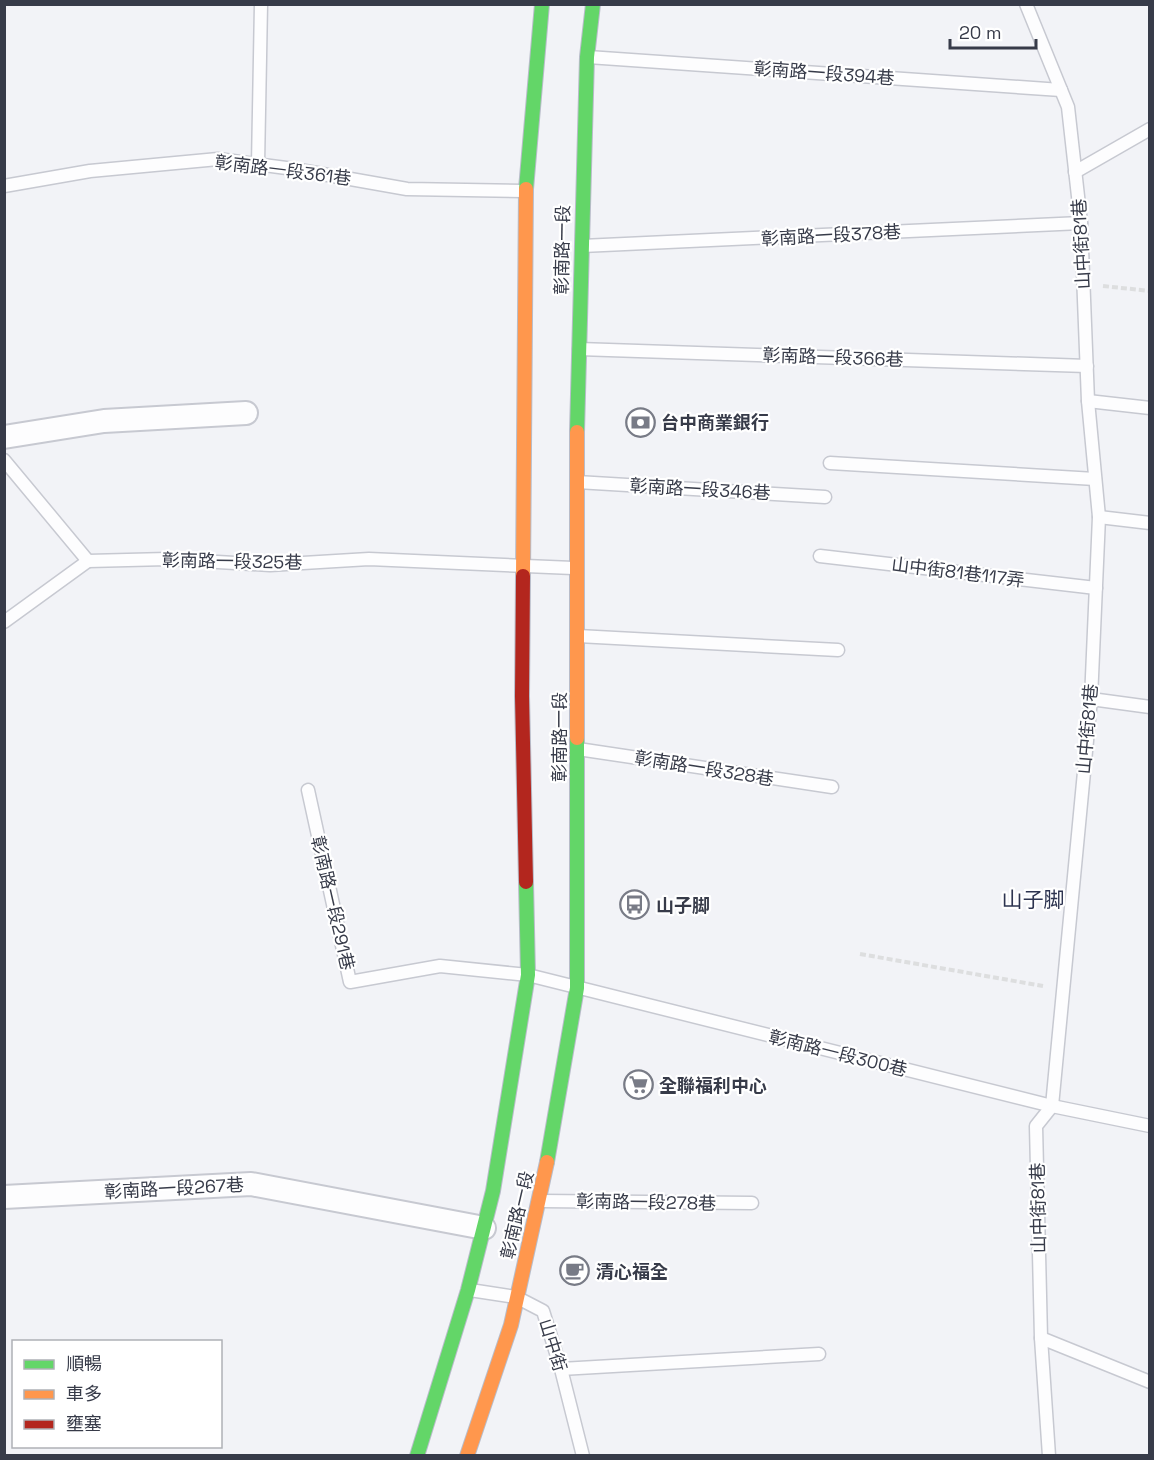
<svg xmlns="http://www.w3.org/2000/svg" width="1154" height="1460" font-family="'Space Grotesk','Noto Sans TC',sans-serif">
	<rect width="100%" height="100%" fill="#f2f3f7"/>
	<g fill="none" stroke-linecap="round" stroke-linejoin="round">
		<defs>
			<g id="lane">
				<path d="M1026,4L1068,107L1081,223L1088,401L1099,517L1091,699L1052,1106L1036,1126L1041,1338L1049,1456"/>
				<path d="M588,57L1061,90"/>
				<path d="M258,164L261,4"/>
				<path d="M1075,172L1150,129"/>
				<path d="M4,186L90,171L218,159L294,169L407,189L524,191"/>
				<path d="M582,246L1081,223"/>
				<path d="M579,349L1087,366"/>
				<path d="M1088,401L1150,408"/>
				<path d="M4,460L88,561L167,559L270,565L369,559L573,568"/>
				<path d="M830,463L1095,479"/>
				<path d="M577,482L825,497"/>
				<path d="M1099,517L1150,523"/>
				<path d="M820,556L1096,588"/>
				<path d="M4,622L88,561"/>
				<path d="M578,636L838,650"/>
				<path d="M1091,699L1150,707"/>
				<path d="M578,749L832,787"/>
				<path d="M308,790L350,982L440,966L528,975L1052,1106L1150,1126"/>
				<path d="M541,1201L752,1203"/>
				<path d="M470,1290L516,1297L543,1311L561,1369L583,1456"/>
				<path d="M1041,1338L1150,1382"/>
				<path d="M561,1369L819,1354"/>
			</g>
			<g id="street">
				<path d="M4,437L104,421L246,413"/>
				<path d="M4,1197L251,1184L484,1228"/>
			</g>
			<g id="fast">
				<path d="M526,189L542,4"/>
				<path d="M577,432L587,57L593,4"/>
				<path d="M547,1162L577,988V738"/>
				<path d="M417,1456L468,1290L493,1191L528,975L526,882"/>
			</g>
			<g id="slow">
				<path d="M523,576L526,189"/>
				<path d="M577,738V432"/>
				<path d="M467,1456L511,1325L547,1162"/>
			</g>
			<path id="jam" d="M523,576L522,696L526,882"/>
		</defs>
		<use href="#lane" stroke="#c7c9d1" stroke-width="15"/>
		<use href="#street" stroke="#c7c9d1" stroke-width="26"/>
		<use href="#fast" stroke="#b8bcc9" stroke-width="16"/>
		<use href="#slow" stroke="#b8bcc9" stroke-width="16"/>
		<use href="#jam" stroke="#b8bcc9" stroke-width="16"/>
		<g stroke="#dddedf" stroke-width="4" stroke-dasharray="6 3" stroke-linecap="butt">
			<path d="M1103,286L1150,291"/>
			<path d="M860,954L1043,986"/>
		</g>
		<use href="#lane" stroke="#fdfdfe" stroke-width="12"/>
		<use href="#street" stroke="#fdfdfe" stroke-width="22"/>
		<use href="#fast" stroke="#63d668" stroke-width="14"/>
		<use href="#slow" stroke="#ff974d" stroke-width="14"/>
		<use href="#jam" stroke="#b3261e" stroke-width="14"/>
	</g>
	<defs>
		<symbol id="bank-ring" viewBox="-11 -11 22 22"><circle r="9.5" fill="#fff" stroke="#787b86" stroke-width="1.5"/><path d="M-6-4H6V4H-6ZM0-2.3a2.3 2.3 0 1 0 0 4.6a2.3 2.3 0 1 0 0-4.6Z" fill="#787b86"/></symbol>
		<symbol id="bus-ring" viewBox="-11 -11 22 22"><circle r="9.5" fill="#fff" stroke="#787b86" stroke-width="1.5"/><path d="M-5-6H5V4H4V6H2V4H-2V6H-4V4H-5ZM-3.5-4V0h7V-4ZM-3.5 1.2v1.5H-2V1.2ZM2 1.2v1.5H3.5V1.2Z" fill="#787b86"/></symbol>
		<symbol id="supermarket-ring" viewBox="-11 -11 22 22"><circle r="9.5" fill="#fff" stroke="#787b86" stroke-width="1.5"/><path d="M-6-5.5h2.5l.6 2H6L4.5 2H-2.5L-4.4-4H-6ZM-1.5 3.2a1.3 1.3 0 1 0 .1 0ZM3 3.2a1.3 1.3 0 1 0 .1 0Z" fill="#787b86"/></symbol>
		<symbol id="cafe-ring" viewBox="-11 -11 22 22"><circle r="9.5" fill="#fff" stroke="#787b86" stroke-width="1.5"/><path d="M-5.5-4.5H6V0H3Q3 3.5 0 3.5H-2.5Q-5.5 3.5-5.5 0ZM3-3.2v2h1.7v-2ZM-6 4.5H4V6H-6Z" fill="#787b86"/></symbol>
	</defs>
	<g fill-rule="evenodd">
		<use href="#bank-ring" x="624" y="406" width="33" height="33"/>
		<use href="#bus-ring" x="618" y="888" width="33" height="33"/>
		<use href="#supermarket-ring" x="622" y="1068" width="33" height="33"/>
		<use href="#cafe-ring" x="558" y="1254" width="33" height="33"/>
	</g>
	<g text-anchor="middle" dominant-baseline="central" stroke-width="4.5" stroke-linejoin="round" paint-order="stroke">
		<g font-size="18" fill="#373b49" stroke="#fff">
			<text transform="translate(824 73) rotate(4)">彰南路一段394巷</text>
			<text transform="translate(283 170) rotate(7)">彰南路一段361巷</text>
			<text transform="translate(831 235) rotate(-3)">彰南路一段378巷</text>
			<text transform="translate(1081 244) rotate(-93)">山中街81巷</text>
			<text transform="translate(562 250) rotate(-89)">彰南路一段</text>
			<text transform="translate(833 357) rotate(2)">彰南路一段366巷</text>
			<text transform="translate(700 489) rotate(3)">彰南路一段346巷</text>
			<text transform="translate(232 561) rotate(1)">彰南路一段325巷</text>
			<text transform="translate(958 572) rotate(7)">山中街81巷117弄</text>
			<text transform="translate(1087 729) rotate(-85)">山中街81巷</text>
			<text transform="translate(559 737) rotate(-90)">彰南路一段</text>
			<text transform="translate(704 768) rotate(9)">彰南路一段328巷</text>
			<text transform="translate(333 903) rotate(77)">彰南路一段291巷</text>
			<text transform="translate(838 1053) rotate(14)">彰南路一段300巷</text>
			<text transform="translate(174 1188) rotate(-3)">彰南路一段267巷</text>
			<text transform="translate(646 1202) rotate(1)">彰南路一段278巷</text>
			<text transform="translate(1038 1208) rotate(-91)">山中街81巷</text>
			<text transform="translate(517 1215) rotate(-77)">彰南路一段</text>
			<text transform="translate(553 1345) rotate(73)">山中街</text>
		</g>
		<g font-size="18" font-weight="bold" fill="#373b49" stroke="#fff" text-anchor="start">
			<text x="661" y="422">台中商業銀行</text>
			<text x="656" y="905">山子脚</text>
			<text x="659" y="1085">全聯福利中心</text>
			<text x="596" y="1271">清心福全</text>
		</g>
		<g font-size="21" fill="#2d3450" stroke="#fff">
			<text x="1033" y="899">山子脚</text>
		</g>
	</g>
	<rect width="1154" height="1460" fill="none" stroke="#373b49" stroke-width="12"/>
	<rect x="12" y="1340" width="210" height="108" fill="#ffffff" stroke="#afb1b6" stroke-width="1.5"/>
	<rect x="24" y="1360" width="30" height="9" fill="#63d668" stroke="#afb1b6" stroke-width="1.5"/>
	<text x="66" y="1370" font-size="18" fill="#373b49">順暢</text>
	<rect x="24" y="1390" width="30" height="9" fill="#ff974d" stroke="#afb1b6" stroke-width="1.5"/>
	<text x="66" y="1400" font-size="18" fill="#373b49">車多</text>
	<rect x="24" y="1420" width="30" height="9" fill="#b3261e" stroke="#afb1b6" stroke-width="1.5"/>
	<text x="66" y="1430" font-size="18" fill="#373b49">壅塞</text>
	<path d="M950 39v9h86v-9" fill="none" stroke="#373b49" stroke-width="3"/>
	<text x="959" y="39" font-size="18" fill="#373b49" stroke="#ffffff" stroke-width="4.5" paint-order="stroke">20 m</text>
</svg>
